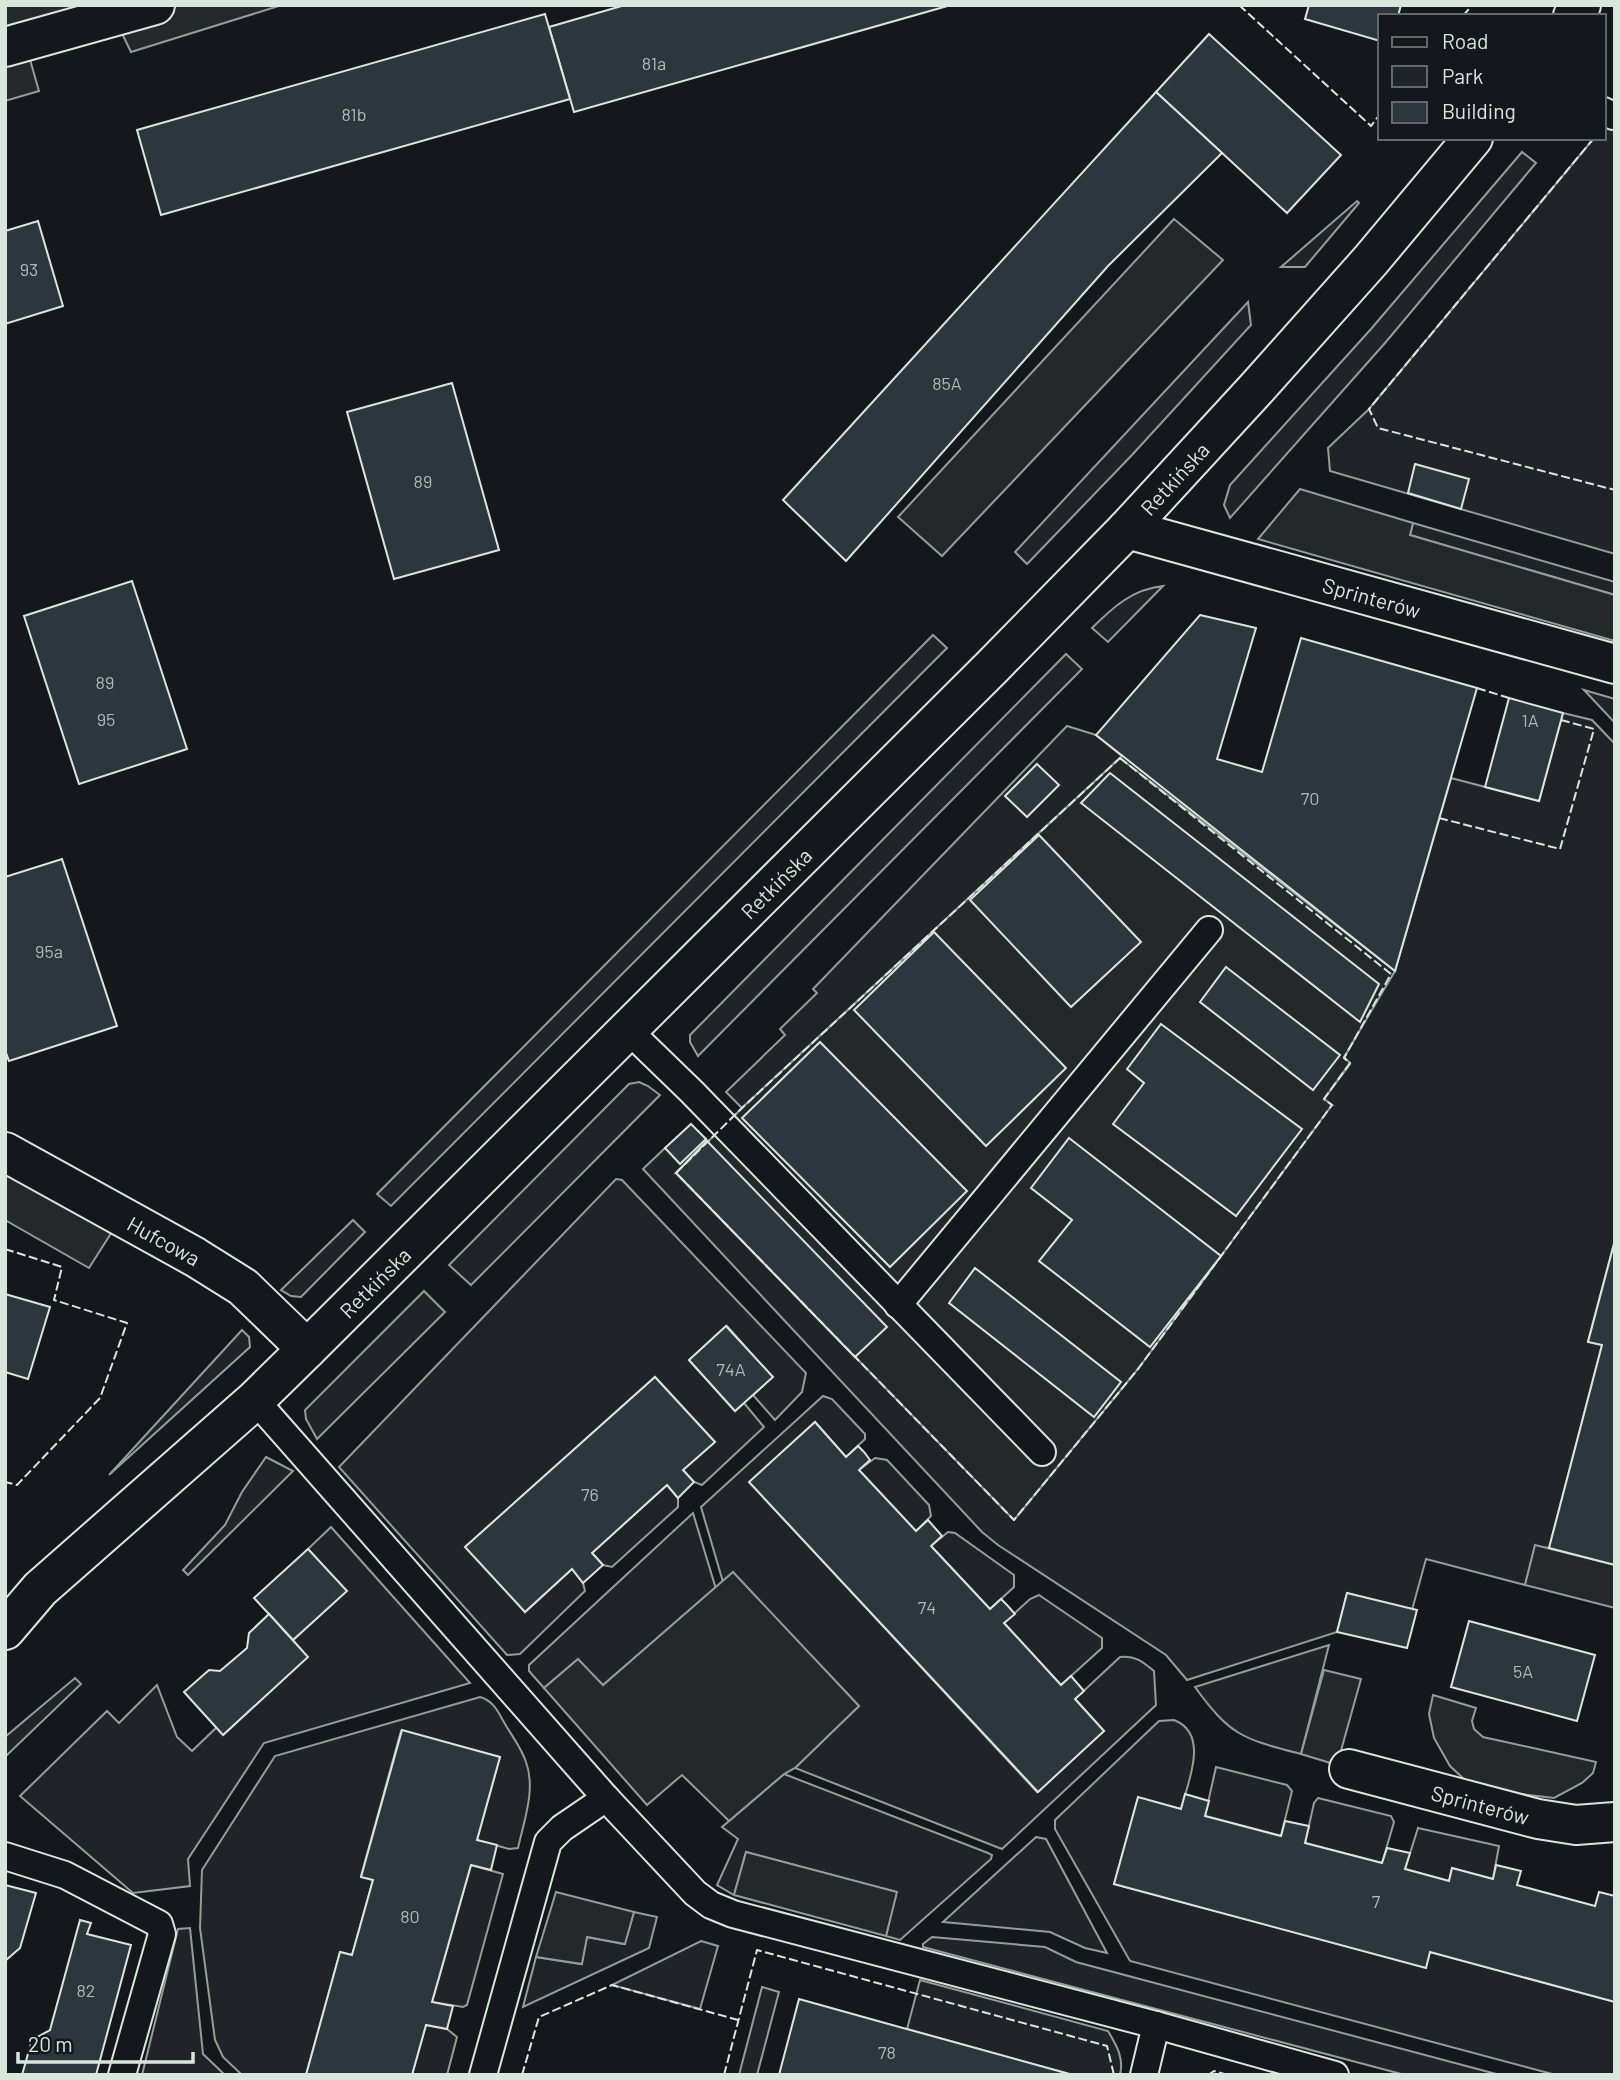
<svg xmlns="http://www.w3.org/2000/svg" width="1620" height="2080" font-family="Barlow,sans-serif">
	<rect width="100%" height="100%" fill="#14181c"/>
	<g fill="#202428" stroke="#939e99" stroke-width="2">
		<path d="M1615,114V554L1330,471L1328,448L1369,409L1594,138H1604V126Z"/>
		<path d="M1522,152L1536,163L1385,343L1230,518L1224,505L1230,485L1371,329Z"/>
		<path d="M1357,201L1359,203L1305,267H1281Z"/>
		<path d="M1248,302L1251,325L1132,455L1027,564L1015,552Z"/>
		<path d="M1413,523L1615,582V595L1410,535Z"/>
		<path d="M1163,586L1108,642L1092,628C1113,607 1133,589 1163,586Z"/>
		<path d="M933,635L947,648L391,1206L377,1194Z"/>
		<path d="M1066,654L1082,669L698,1056L690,1042V1035Z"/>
		<path d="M1584,690L1615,699V723Z"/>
		<path d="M1563,713L1592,720L1615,744V1240L1588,1341L1602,1345L1549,1548L1535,1546L1525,1585L1426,1559L1412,1610L1347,1593L1337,1632L1187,1680L1166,1655L998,1545L982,1532L643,1169L665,1148L706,1139L707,1141L676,1173L1332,1105L1324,1099L1350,1064L1344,1058L1391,974L1395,971L1451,778L1539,801Z"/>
		<path d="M1067,726L1096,735L1122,756L742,1108L726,1092L785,1035L780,1029L817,993L813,989Z"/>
		<path d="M639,1082L648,1086L660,1095L471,1285L449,1265L629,1084Z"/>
		<path d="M616,1179L622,1180L806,1373L802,1392L775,1420L753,1395L772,1377L727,1326L689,1360L735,1411L744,1403L764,1427L702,1485L694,1482L683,1470L715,1442L655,1377L466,1546L525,1612L572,1569L583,1583L585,1591L520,1654L507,1655L339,1467Z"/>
		<path d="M353,1220L365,1232L301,1297L291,1296L281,1290Z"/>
		<path d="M424,1291L445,1312L317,1439L306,1419L305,1410Z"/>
		<path d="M242,1330L249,1337L250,1347L109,1475Z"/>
		<path d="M823,1396L832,1399L865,1434V1439L846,1457L815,1422L750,1483L1037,1792L1104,1731L1075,1699L1120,1657C1135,1655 1143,1662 1154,1671L1156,1705L1002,1849L795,1768L859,1706L733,1573L723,1582L701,1507Z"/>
		<path d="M266,1457L293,1471L188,1575L183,1570L225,1525L242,1492Z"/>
		<path d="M875,1458L887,1460L929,1505L931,1516L916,1531L859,1470Z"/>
		<path d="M667,1485L678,1498V1507L612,1567L603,1565L592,1553Z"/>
		<path d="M693,1513L716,1589L602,1686L578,1659L544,1688L529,1671V1665Z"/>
		<path d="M331,1527L470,1683L264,1743L188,1859L190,1886L133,1893L20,1796L107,1711L119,1723L157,1685L177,1737L192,1751L217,1727L224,1734L307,1657L293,1640L346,1591L308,1549Z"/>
		<path d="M948,1532L955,1533L1014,1575V1587L990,1609L931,1546Z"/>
		<path d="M1039,1595L1102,1638V1648L1061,1685L1004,1623L1030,1599Z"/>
		<path d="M1329,1645L1301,1754C1244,1739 1231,1737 1195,1687Z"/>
		<path d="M75,1678L81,1684L5,1757V1737Z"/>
		<path d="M480,1697C494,1701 498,1712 505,1724C512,1736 522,1749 526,1762C536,1789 524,1821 518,1848L509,1849L477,1840L500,1757L401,1731L361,1876L373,1880L352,1955L340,1952L306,2075H242L223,2057L215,2040L200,1928L202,1870L275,1756Z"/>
		<path d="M1174,1720C1210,1734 1188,1782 1181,1809L1138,1798L1114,1884L1425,1967L1430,1952L1615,2002V2075H1556L1130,1961L1055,1829V1820L1159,1721Z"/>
		<path d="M1216,1767L1287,1785L1292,1791L1281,1836L1205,1816Z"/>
		<path d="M784,1774L988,1853L992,1855L991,1859L900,1940L886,1936L896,1892L746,1852L734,1895L717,1885L738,1839L722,1827Z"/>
		<path d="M1318,1798L1391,1816L1394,1822L1382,1863L1305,1843L1314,1803Z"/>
		<path d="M1418,1828L1499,1846L1493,1879L1452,1868L1449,1881L1405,1869Z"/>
		<path d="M1036,1837L1046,1839L1107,1953L1085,1948L1050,1932L943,1922Z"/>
		<path d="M471,1865L503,1874L467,2005L463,2007L432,2002Z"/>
		<path d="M634,1912L657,1917L649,1948L523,2007L536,1957L581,1964L587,1937L624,1944Z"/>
		<path d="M190,1928L203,2054L225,2075H142L178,1929Z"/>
		<path d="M932,1937L1045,1947L1076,1962L1500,2075H1405L923,1947V1944Z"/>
		<path d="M701,1941L718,1946L700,2009L612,1985Z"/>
		<path d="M920,1980L1108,2031C1117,2046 1124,2058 1120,2075H1073L907,2029Z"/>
		<path d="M762,1987L779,1992L757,2075H739Z"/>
		<path d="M426,2025L447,2029L457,2037L447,2075H412Z"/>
	</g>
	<g fill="#24282b" stroke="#939e99" stroke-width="2">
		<path d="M5,5H282L131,52L114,17L25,42L39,91L5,101Z"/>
		<path d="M1174,219L1223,260L942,556L898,517Z"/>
		<path d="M1300,489L1413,523L1410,535L1615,595V641L1258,539Z"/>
		<path d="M1120,758L1395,971L1344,1057L1350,1063L1324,1099L1332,1105L1138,1369L1014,1520L676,1173L742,1108Z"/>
		<path d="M5,1152L122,1216L89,1268L5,1220Z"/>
		<path d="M1535,1545L1615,1565V1608L1525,1585Z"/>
		<path d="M733,1572L859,1706L795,1768L784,1774L729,1821L682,1775L647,1805L544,1688L578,1659L603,1685Z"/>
		<path d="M1324,1670L1361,1679L1337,1765L1301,1754Z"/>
		<path d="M1433,1695L1476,1708L1472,1721L1474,1729L1483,1737L1596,1762L1593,1773L1582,1783L1554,1798L1520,1794L1465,1780L1450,1766L1434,1738L1429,1714Z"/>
		<path d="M746,1852L897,1892L886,1936L734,1895Z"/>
		<path d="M556,1892L634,1912L625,1944L587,1937L582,1964L536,1957Z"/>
	</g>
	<g fill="#2c363c" stroke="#d8e6dc" stroke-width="2">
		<path d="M625,5H951L574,112L549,27Z"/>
		<path d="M1309,5H1401L1398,16H1380V41L1305,19Z"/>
		<path d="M545,14L570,99L161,215L137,130Z"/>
		<path d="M1209,34L1341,155L1287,213L1156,92Z"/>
		<path d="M1156,92L1222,153L1108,266L846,561L783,500Z"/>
		<path d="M38,221L63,306L5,324V231Z"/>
		<path d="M452,383L499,550L394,579L347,412Z"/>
		<path d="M1415,464L1469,479L1461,509L1408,493Z"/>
		<path d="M132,581L187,749L79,784L24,616Z"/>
		<path d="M1200,615L1256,628L1217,759L1262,772L1301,638L1477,688L1395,971L1096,735Z"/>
		<path d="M1509,698L1563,713L1539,801L1485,787Z"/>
		<path d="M1037,764L1059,785L1027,817L1005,796Z"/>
		<path d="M1110,773L1379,984L1360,1022L1081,803Z"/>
		<path d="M1039,835L1141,942L1071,1007L970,900Z"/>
		<path d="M62,859L117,1026L9,1061L5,1050V877Z"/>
		<path d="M934,932L1066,1068L986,1146L854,1010Z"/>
		<path d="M1226,967L1340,1055L1313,1090L1200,1002Z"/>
		<path d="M1161,1024L1302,1129L1236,1216L1113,1124L1144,1083L1127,1069Z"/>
		<path d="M820,1042L967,1191L890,1267L742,1118Z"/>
		<path d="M691,1124L706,1139L680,1164L665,1148Z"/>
		<path d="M1069,1138L1221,1256L1150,1347L1039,1261L1072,1220L1031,1188Z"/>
		<path d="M707,1141L887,1327L855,1357L676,1173Z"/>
		<path d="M1615,1240V1565L1549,1548L1602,1345L1588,1342Z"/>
		<path d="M975,1268L1121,1382L1094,1417L949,1303Z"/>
		<path d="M5,1294L50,1307L28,1379L5,1372Z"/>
		<path d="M726,1326L773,1377L735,1411L689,1360Z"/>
		<path d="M655,1377L715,1442L683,1470L694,1482L678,1498L667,1485L592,1553L603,1565L583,1583L572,1569L525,1612L465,1547Z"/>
		<path d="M815,1422L846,1457L858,1446L864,1452L870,1460L859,1470L916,1531L928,1520L942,1536L931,1546L990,1609L1001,1599L1007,1605L1015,1614L1004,1623L1061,1685L1071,1676L1084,1691L1075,1699L1104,1731L1038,1792L749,1482Z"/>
		<path d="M308,1549L347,1591L293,1640L254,1598Z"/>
		<path d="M1347,1593L1417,1610L1407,1648L1337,1632Z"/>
		<path d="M269,1614L308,1657L223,1735L184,1692L209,1670L220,1671L247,1648L249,1633Z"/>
		<path d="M1469,1621L1595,1655L1577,1721L1451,1687Z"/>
		<path d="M402,1730L500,1757L477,1840L497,1845L491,1870L471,1865L432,2002L453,2006L447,2029L426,2025L412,2075H306L340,1952L352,1955L373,1880L361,1877Z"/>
		<path d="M1185,1794L1209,1801L1205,1816L1281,1836L1285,1821L1309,1826L1305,1843L1382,1863L1387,1848L1410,1853L1405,1869L1449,1881L1452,1868L1493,1879L1496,1865L1521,1871L1517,1885L1595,1906L1599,1892L1615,1896V2002L1430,1952L1426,1968L1114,1884L1138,1797L1181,1809Z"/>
		<path d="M5,1885L36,1893L20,1948L5,1961Z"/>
		<path d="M80,1920L91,1923L87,1934L131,1945L96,2075H22L32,2040L50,2030Z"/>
		<path d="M799,1999L885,2023L1073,2075H779Z"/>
	</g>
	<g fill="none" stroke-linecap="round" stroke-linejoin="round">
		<defs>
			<g id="service">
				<path d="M1604,111L1613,116"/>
				<path d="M628,1030L692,1092L1042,1452"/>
				<path d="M898,1305L1209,930"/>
				<path d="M255,1400L606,1798L562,1828L548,1842L483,2075"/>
				<path d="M606,1798L695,1893L711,1905L733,1914L1156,2025L1335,2075"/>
				<path d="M5,1856L65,1875L159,1924L162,1934L122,2075"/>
				<path d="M1144,2075L1156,2025"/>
			</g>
			<g id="minor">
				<path d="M5,47L155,5"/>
				<path id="s1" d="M1127,529L1615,664"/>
				<path id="s2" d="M5,1152L195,1257L243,1287L307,1349"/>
				<path id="s3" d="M1349,1769L1538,1819L1576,1825L1615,1822"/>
			</g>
			<g id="tertiary">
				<path d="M1573,16L1581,5"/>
				<path id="s4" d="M5,1630L40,1589L255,1400L307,1349L993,666L1127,529L1255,390L1371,260L1473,138"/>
			</g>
		</defs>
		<use href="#service" stroke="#d8e6dc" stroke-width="30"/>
		<use href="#minor" stroke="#d8e6dc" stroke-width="42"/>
		<use href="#tertiary" stroke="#d8e6dc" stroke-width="42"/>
		<use href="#service" stroke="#14181c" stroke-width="26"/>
		<use href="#minor" stroke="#14181c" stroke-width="38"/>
		<use href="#tertiary" stroke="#14181c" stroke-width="38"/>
		<g stroke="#d8e6dc" stroke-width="2" stroke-dasharray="9 3.5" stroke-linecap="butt">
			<path d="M1239,5L1371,126L1380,114"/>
			<path d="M1463,16L1472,5"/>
			<path d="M1594,138L1369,409L1378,428L1615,490"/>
			<path d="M1477,688L1509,698"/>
			<path d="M1120,758L1391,974L1344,1058L1350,1063L1324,1099L1332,1105L1138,1369L1014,1520L676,1173L742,1108Z"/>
			<path d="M1439,818L1560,849L1594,729L1561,720"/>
			<path d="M5,1249L62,1267L54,1300L127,1323L100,1398L17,1485L5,1482"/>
			<path d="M522,2075L539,2017L612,1985L738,2020"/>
			<path d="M724,2075L757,1950L1107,2046L1114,2075"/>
			<path d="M1208,2075L1214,2071L1228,2075"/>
		</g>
	</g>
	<g text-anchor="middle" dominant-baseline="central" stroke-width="5" stroke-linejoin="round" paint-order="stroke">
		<g font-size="18" fill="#adbab4">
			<text x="654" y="63">81a</text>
			<text x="354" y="114">81b</text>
			<text x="29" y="269">93</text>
			<text x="947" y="383">85A</text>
			<text x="423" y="481">89</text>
			<text x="105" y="682">89</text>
			<text x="106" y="719">95</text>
			<text x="1530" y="720">1A</text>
			<text x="1310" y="798">70</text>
			<text x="49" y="951">95a</text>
			<text x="731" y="1369">74A</text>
			<text x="590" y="1494">76</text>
			<text x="927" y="1607">74</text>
			<text x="1523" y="1671">5A</text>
			<text x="1376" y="1901">7</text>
			<text x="410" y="1916">80</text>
			<text x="86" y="1990">82</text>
			<text x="887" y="2052">78</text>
		</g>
		<g font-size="21" fill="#d8e6dc" stroke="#14181c">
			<text stroke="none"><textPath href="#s4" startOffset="1642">Retkińska</textPath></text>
			<text stroke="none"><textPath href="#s1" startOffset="254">Sprinterów</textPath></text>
			<text stroke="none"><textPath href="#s4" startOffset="1074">Retkińska</textPath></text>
			<text stroke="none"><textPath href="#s2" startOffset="182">Hufcowa</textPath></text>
			<text stroke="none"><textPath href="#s4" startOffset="508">Retkińska</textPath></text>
			<text stroke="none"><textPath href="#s3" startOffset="136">Sprinterów</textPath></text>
		</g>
	</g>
	<rect width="1620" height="2080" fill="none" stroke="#d8e6dc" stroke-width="14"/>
	<rect x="1378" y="14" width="228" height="126" fill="#14181c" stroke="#626a69" stroke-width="2"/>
	<rect x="1392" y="37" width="35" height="10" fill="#14181c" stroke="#626a69" stroke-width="2"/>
	<text x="1442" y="49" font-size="21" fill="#d8e6dc">Road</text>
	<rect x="1392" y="66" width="35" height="21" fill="#202428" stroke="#626a69" stroke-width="2"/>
	<text x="1442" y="84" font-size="21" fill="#d8e6dc">Park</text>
	<rect x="1392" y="102" width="35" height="21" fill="#2c363c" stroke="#626a69" stroke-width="2"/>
	<text x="1442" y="119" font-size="21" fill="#d8e6dc">Building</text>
	<path d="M18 2052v10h175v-10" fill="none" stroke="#d8e6dc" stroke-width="3.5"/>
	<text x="28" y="2052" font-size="21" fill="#d8e6dc" stroke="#14181c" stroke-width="5" paint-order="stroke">20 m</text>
</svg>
